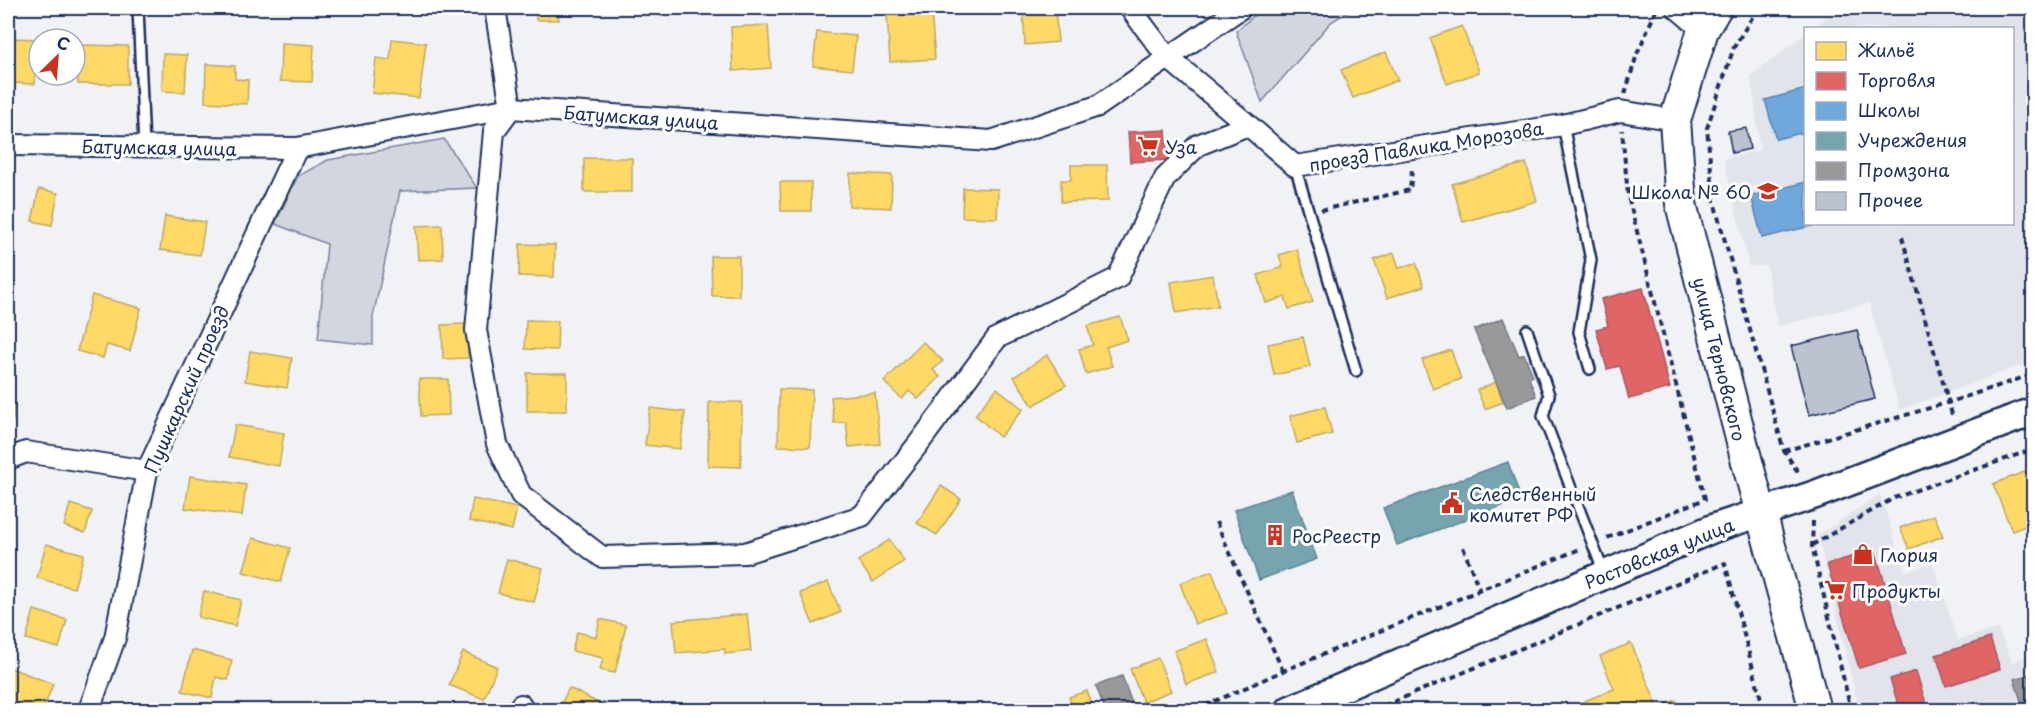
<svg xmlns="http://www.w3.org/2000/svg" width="2041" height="718" font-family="'Playpen Sans',sans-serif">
	<rect width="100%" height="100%" fill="#f1f2f5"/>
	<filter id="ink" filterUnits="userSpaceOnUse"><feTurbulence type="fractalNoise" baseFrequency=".0167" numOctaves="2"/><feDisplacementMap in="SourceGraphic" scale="12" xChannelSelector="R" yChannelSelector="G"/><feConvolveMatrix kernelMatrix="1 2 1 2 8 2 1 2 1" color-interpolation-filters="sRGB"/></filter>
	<g filter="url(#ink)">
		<g fill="#e1e4ea">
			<path d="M1840,8H2033V361L1900,410L1869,303L1778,326L1766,265L1749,267L1724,159L1760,150L1751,76L1805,34L1806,224H2012V28H1812Z"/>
			<path d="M1880,494L1905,572L1933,563L1958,640L1998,628L2012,662L2033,654V710H1859L1818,535Z"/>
		</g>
		<g fill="#d2d6df" stroke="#76829e" stroke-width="1.5">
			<path d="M1263,8H1354L1331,22L1262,102L1236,31Z"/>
			<path d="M444,139L477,188L400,191L373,317V345L318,339L327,244L275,224L298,176L328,160Z"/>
		</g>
		<g fill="#ffd966" stroke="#bba664" stroke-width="1.5">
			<path d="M395,8H423V13L395,12Z"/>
			<path d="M536,8H590V13H558L559,20H536Z"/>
			<path d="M1055,8L1058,42L1025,45L1023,9Z"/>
			<path d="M931,11L935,59L890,62L887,14Z"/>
			<path d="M768,25L771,68L733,71L731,27Z"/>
			<path d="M1462,26L1479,72L1447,84L1430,38Z"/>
			<path d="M817,32L856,36L852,70L813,66Z"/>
			<path d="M12,38L37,39L35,84L10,83Z"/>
			<path d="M392,39L426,43L419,98L372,93L376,58L390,60Z"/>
			<path d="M281,43L314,45L312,82L280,81Z"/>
			<path d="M78,45L128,46V84H78Z"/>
			<path d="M1386,52L1398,80L1353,98L1341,70Z"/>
			<path d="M163,54L187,55L185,92L162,91Z"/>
			<path d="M206,64L235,66V79L248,80L247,104L205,102Z"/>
			<rect x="584" y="158" width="48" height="34"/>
			<path d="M1526,163L1537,201L1463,222L1452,184Z"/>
			<path d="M1071,165H1107L1108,201L1061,202V180H1071Z"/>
			<path d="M850,173L892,175L891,208L849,206Z"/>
			<path d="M780,182H811V211H781Z"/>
			<path d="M963,188L998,189L997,218L962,217Z"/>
			<path d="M39,189L58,193L52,225L32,221Z"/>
			<path d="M165,216L205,222L200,255L160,250Z"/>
			<path d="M442,225L443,259L418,260L416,226Z"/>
			<path d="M520,244L555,245L554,277L519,276Z"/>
			<path d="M1297,249L1313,302L1289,309L1285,297L1266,303L1258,275L1283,267L1279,255Z"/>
			<path d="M1394,253L1399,268L1416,263L1424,286L1387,298L1374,260Z"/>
			<path d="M711,256H739V296H712Z"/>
			<path d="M1213,275L1218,306L1176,313L1171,282Z"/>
			<path d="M92,295L141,308L130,351L107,345L103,358L77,351Z"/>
			<path d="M1120,317L1128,340L1106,347L1112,366L1086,374L1079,349L1093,345L1087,326Z"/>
			<path d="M526,320L558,321L557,350L525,349Z"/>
			<path d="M467,324L468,358L443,359L442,325Z"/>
			<path d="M1303,337L1310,367L1274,375L1268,344Z"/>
			<path d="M923,342L943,361L933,370L940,377L918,399L909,391L902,399L884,382Z"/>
			<path d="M1451,350L1461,379L1433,389L1422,360Z"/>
			<path d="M250,351L292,358L287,388L245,381Z"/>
			<path d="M1047,355L1066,385L1033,406L1014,377Z"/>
			<rect x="527" y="373" width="40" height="38"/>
			<path d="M419,379H448L449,415L421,416Z"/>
			<path d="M1496,382L1503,402L1485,409L1477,390Z"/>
			<path d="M997,388L1023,409L1000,437L975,415Z"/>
			<path d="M779,389L812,390L810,447L778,446Z"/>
			<path d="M875,393L880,444L849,447L846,422L834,423L831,397Z"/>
			<path d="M709,402H742L741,467L708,466Z"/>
			<path d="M8,403H14L13,420H8Z"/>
			<path d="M1325,407L1332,434L1297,443L1290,416Z"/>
			<path d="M650,408L685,412L680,449L645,445Z"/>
			<path d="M235,425L284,433L279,466L229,457Z"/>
			<path d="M2027,471L2034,486V523L2012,531L1993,484Z"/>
			<path d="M190,476L246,485L242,516L185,508Z"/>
			<path d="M941,486L961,499L937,535L917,523Z"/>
			<path d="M473,499L517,508L512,530L469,521Z"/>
			<path d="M70,504L92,511L85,533L64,526Z"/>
			<path d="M1934,515L1943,536L1909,549L1900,528Z"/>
			<path d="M253,538L290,548L281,582L243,572Z"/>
			<path d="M889,540L904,561L873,582L858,561Z"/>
			<path d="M46,544L84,554L74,588L37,578Z"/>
			<path d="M507,559L543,568L534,602L498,593Z"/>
			<path d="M1212,571L1227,613L1195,624L1180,583Z"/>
			<path d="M828,582L841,612L813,624L800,593Z"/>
			<path d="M204,591L241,600L235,626L198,617Z"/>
			<path d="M34,610L67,620L59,648L26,639Z"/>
			<path d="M747,614L751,651L725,654V649L676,653L673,621Z"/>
			<path d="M600,619L626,625L615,673L600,670L603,658L572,651L577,632L596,637Z"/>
			<path d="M1207,639L1219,672L1186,684L1174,651Z"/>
			<path d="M1631,643L1658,707L1676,700L1681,710H1563L1614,689L1600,656Z"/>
			<path d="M192,650L232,660L228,680L216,677L212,698L182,691Z"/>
			<path d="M463,652L497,667L484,699L449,685Z"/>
			<path d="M1158,658L1171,691L1143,702L1130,669Z"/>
			<path d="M8,667L53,684L43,710H34L8,701Z"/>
			<path d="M569,688L612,710H558Z"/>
			<path d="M1087,691L1094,710H1074L1069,697Z"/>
		</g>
		<g fill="#e06666" stroke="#a55664" stroke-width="1.5">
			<path d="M1166,130L1168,160L1130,162L1128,132Z"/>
			<path d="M1643,288L1670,388L1629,399L1620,366L1607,369L1596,329L1608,326L1601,299Z"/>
			<path d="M1875,550L1906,654L1859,668L1827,564Z"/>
			<path d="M1990,638L2000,669L1946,686L1936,655Z"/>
			<path d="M1916,671L1928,710H1900L1890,679Z"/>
		</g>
		<g fill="#6fa8dc" stroke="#5684b6" stroke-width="1.5">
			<path d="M1806,89V132L1776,139L1765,100Z"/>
			<path d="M1806,182V224H1820L1762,238L1751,196Z"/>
		</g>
		<g fill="#76a5af" stroke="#5b8297" stroke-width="1.5">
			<path d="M1508,462L1521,499L1397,545L1383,508Z"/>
			<path d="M1292,490L1317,559L1259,580L1234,510Z"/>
		</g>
		<g fill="#999" stroke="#737987" stroke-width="1.5">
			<path d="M1503,318L1519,356L1524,354L1533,376L1529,378L1536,396L1507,408L1474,330Z"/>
			<path d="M2034,673V710H2024L2014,679Z"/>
			<path d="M1122,676L1133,706L1120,710H1105L1096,686Z"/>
		</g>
		<g fill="#bcc2d0" stroke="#1b2f5e" stroke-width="1.5">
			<path d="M1746,128L1750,149L1732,153L1728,131Z"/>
			<path d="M1857,330L1875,399L1809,415L1791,346Z"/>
		</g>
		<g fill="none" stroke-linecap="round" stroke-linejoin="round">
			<defs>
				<g id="lane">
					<path d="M138,8L144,147"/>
					<path d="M1563,125L1591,260L1579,332L1590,369"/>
					<path d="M1295,166L1356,371"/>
					<path d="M1527,330L1549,395L1543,416L1604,573"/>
				</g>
				<g id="street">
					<path d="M495,8L511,108L494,131L476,330L497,444L521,495L602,557L745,553L862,516L919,443L997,338L1118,278L1165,178L1198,145L1248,125L1295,166L1563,125L1620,111L1675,120"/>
					<path d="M1130,8L1167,57L1248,125"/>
					<path d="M1677,8L1703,30"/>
					<path d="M8,145L297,148L511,108L991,141L1098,106L1241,8"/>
					<path d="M8,459L26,452L147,471"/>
					<path d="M89,710L115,638L147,471L297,148"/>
					<path d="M519,710L521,705"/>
				</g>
				<path id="secondary" d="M1290,710L1714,528L1814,495L2034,411"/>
				<path id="primary" d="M1716,8L1703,30L1675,120L1681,204L1747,462L1815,710"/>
			</defs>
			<use href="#lane" stroke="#1b2f5e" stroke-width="14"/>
			<use href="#street" stroke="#1b2f5e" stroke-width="24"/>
			<use href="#secondary" stroke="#1b2f5e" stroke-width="32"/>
			<use href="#primary" stroke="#1b2f5e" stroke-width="34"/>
			<g stroke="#1b2f5e" stroke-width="4" stroke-dasharray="6 4.5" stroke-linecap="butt">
				<path d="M1758,8L1734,47L1707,128L1714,202L1784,451L1800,475"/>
				<path d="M1625,94L1637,54L1657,8"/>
				<path d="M1321,210L1410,190L1412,169"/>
				<path d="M1902,237L1953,418"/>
				<path d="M1784,451L1950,402L2034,374"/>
				<path d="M1813,521L1812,546L1851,710"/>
				<path d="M1216,522L1283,671"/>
				<path d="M1607,538L1705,499L1628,196L1622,130"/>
				<path d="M1812,545L1894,498L2034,449"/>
				<path d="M1463,547L1479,589"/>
				<path d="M1195,710L1283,671L1580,549"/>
				<path d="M1374,710L1725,563L1764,710"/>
			</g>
			<use href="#lane" stroke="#fff" stroke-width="9"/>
			<use href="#street" stroke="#fff" stroke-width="20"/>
			<use href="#secondary" stroke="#fff" stroke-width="27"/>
			<use href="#primary" stroke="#fff" stroke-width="30"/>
		</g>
	</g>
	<defs>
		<symbol id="supermarket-bare" viewBox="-9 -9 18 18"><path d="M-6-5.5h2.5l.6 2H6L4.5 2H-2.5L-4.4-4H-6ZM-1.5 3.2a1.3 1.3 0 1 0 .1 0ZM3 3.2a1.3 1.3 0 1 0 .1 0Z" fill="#c8321e" stroke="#fff" stroke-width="2.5" paint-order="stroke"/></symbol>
		<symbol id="school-bare" viewBox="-9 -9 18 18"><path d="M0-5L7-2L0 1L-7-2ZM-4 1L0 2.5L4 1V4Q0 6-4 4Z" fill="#c8321e" stroke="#fff" stroke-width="2.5" paint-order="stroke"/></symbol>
		<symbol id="civic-bare" viewBox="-9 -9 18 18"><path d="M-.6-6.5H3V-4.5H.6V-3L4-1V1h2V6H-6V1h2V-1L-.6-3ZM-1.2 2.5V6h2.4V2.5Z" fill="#c8321e" stroke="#fff" stroke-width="2.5" paint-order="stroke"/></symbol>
		<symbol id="building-bare" viewBox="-9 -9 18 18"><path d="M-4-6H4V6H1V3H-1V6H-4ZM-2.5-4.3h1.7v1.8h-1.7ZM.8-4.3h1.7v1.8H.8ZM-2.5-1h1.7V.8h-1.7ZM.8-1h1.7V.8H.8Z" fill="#c8321e" stroke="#fff" stroke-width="2.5" paint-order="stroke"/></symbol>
		<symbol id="shop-bare" viewBox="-9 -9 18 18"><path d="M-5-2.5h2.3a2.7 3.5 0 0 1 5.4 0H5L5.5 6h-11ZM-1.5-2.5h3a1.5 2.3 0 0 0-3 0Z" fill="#c8321e" stroke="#fff" stroke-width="2.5" paint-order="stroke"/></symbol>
	</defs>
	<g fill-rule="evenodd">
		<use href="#supermarket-bare" x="1133" y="131" width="30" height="30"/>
		<use href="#school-bare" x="1753" y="176" width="30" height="30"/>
		<use href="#civic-bare" x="1437" y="488" width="30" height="30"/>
		<use href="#building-bare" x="1260" y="520" width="30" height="30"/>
		<use href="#shop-bare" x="1848" y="539" width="30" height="30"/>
		<use href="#supermarket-bare" x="1820" y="575" width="30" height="30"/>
	</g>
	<g text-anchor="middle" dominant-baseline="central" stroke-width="6" stroke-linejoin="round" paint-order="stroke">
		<g font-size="18" fill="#1b2f5e" stroke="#fff">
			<text transform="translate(641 117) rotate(4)">Батумская улица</text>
			<text transform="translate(1426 146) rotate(-9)">проезд Павлика Морозова</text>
			<text transform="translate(159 147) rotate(1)">Батумская улица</text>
			<text transform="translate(1720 359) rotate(76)">улица Терновского</text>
			<text transform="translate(186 389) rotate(-66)">Пушкарский проезд</text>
			<text transform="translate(1659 553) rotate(-22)">Ростовская улица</text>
		</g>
		<g font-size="18" fill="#1b2f5e" stroke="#fff" text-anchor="start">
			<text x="1165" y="146">Уза</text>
			<text x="1751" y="191" text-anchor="end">Школа № 60</text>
			<text x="1469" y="493">Следственный<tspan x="1469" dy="21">комитет РФ</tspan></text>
			<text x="1292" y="535">РосРеестр</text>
			<text x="1880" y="554">Глория</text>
			<text x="1852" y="590">Продукты</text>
		</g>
	</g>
	<rect width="2041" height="718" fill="none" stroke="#fff" stroke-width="30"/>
	<rect x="15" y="15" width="2011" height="688" fill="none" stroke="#1b2f5e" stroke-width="2" filter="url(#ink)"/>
	<rect x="1804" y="27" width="210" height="198" fill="#ffffff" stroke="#a4acbf" stroke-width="1.5"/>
	<rect x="1816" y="42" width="30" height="18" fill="#ffd966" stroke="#a4acbf" stroke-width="1.5"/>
	<text x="1858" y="57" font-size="18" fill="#1b2f5e">Жильё</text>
	<rect x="1816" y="72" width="30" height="18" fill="#e06666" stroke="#a4acbf" stroke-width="1.5"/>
	<text x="1858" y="87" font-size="18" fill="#1b2f5e">Торговля</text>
	<rect x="1816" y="102" width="30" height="18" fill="#6fa8dc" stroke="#a4acbf" stroke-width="1.5"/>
	<text x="1858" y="117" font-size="18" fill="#1b2f5e">Школы</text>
	<rect x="1816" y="132" width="30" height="18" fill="#76a5af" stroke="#a4acbf" stroke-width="1.5"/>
	<text x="1858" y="147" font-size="18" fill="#1b2f5e">Учреждения</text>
	<rect x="1816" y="162" width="30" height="18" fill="#999999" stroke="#a4acbf" stroke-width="1.5"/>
	<text x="1858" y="177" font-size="18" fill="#1b2f5e">Промзона</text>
	<rect x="1816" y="192" width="30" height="18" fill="#bcc2d0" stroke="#a4acbf" stroke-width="1.5"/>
	<text x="1858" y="207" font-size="18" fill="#1b2f5e">Прочее</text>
	<g transform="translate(57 57) rotate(25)"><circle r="28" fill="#ffffff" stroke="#a4acbf" stroke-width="1.5"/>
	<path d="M0-4.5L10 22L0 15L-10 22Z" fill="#c8321e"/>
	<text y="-9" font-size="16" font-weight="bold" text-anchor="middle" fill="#1b2f5e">С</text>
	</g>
</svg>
